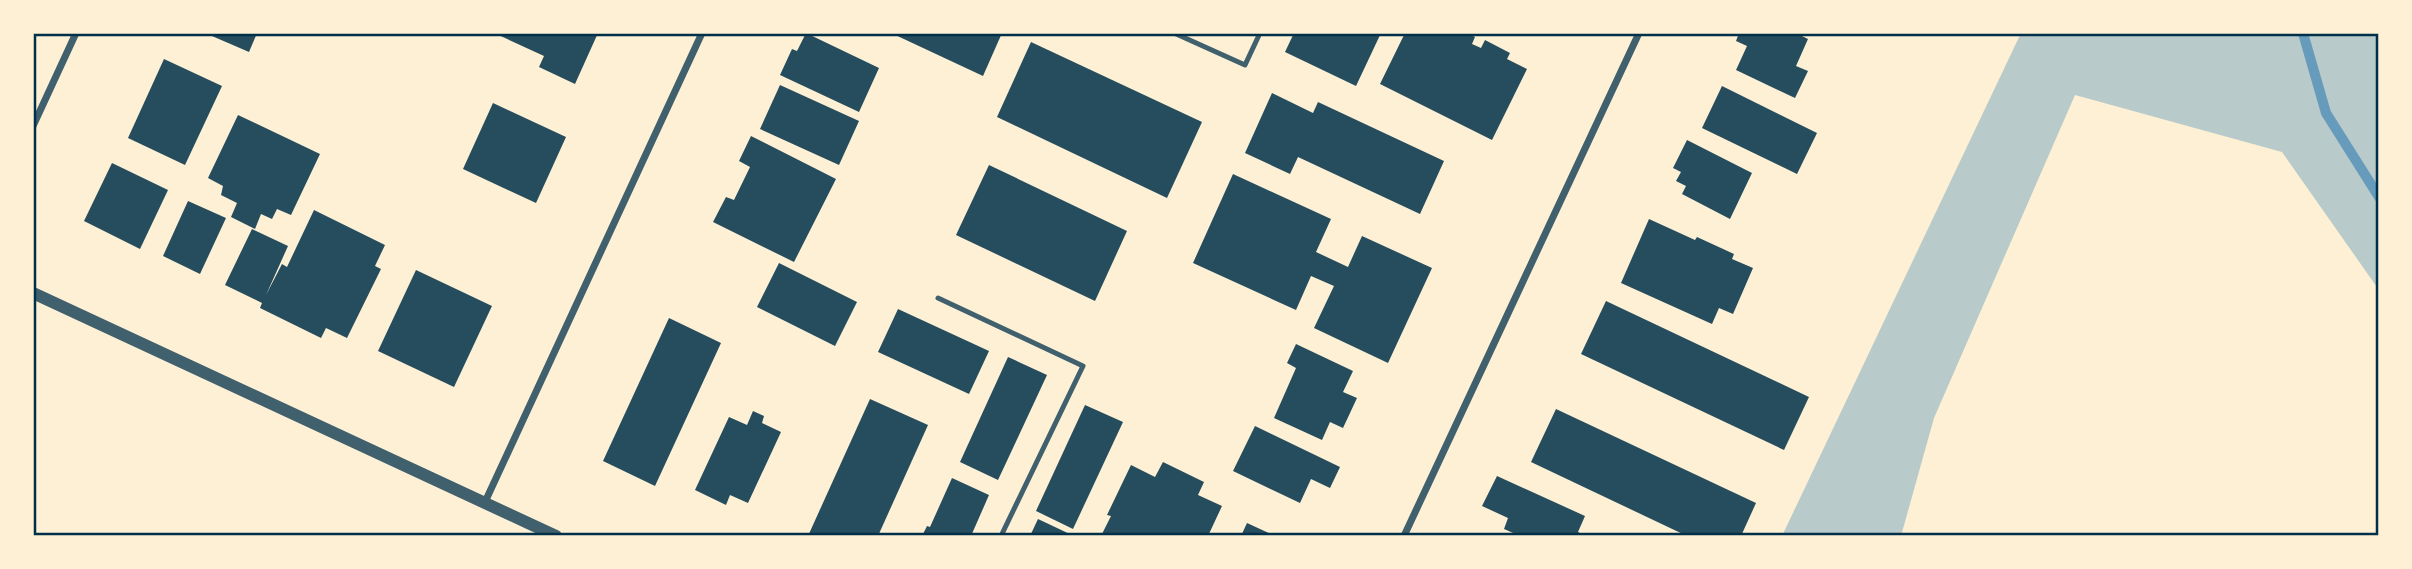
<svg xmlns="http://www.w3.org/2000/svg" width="2412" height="569" font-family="Helvetica,sans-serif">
	<rect width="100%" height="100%" fill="#fdf0d5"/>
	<path fill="#b9caca" d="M2021,33H2379V290L2282,152L2075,95L1934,418L1901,536H1782Z"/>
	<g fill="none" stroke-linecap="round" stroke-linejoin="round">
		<path stroke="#669bbc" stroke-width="10" d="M2303,33L2326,113L2379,197"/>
	</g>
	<g fill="#264d5e">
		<path d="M205,33H257L249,52Z"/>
		<path d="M494,33H598L575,84L539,67L544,56Z"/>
		<path d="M806,33L879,68L859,112L780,75L792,49L797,51Z"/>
		<path d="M891,33H1002L983,76Z"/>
		<path d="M1294,33H1381L1356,86L1285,52Z"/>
		<path d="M1405,33H1468L1475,37L1472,44L1481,48L1485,40L1510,53L1507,59L1527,69L1492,140L1380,84Z"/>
		<path d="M1739,33H1796L1808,39L1796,66L1808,71L1795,98L1736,70L1747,46L1736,41Z"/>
		<path d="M1031,42L1202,122L1167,198L997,117Z"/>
		<path d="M164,59L222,86L185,165L128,138Z"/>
		<path d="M780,85L859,121L839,165L760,129Z"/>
		<path d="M1722,86L1817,133L1797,174L1702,128Z"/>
		<path d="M1272,93L1313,113L1318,102L1444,161L1420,214L1298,157L1290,174L1245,153Z"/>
		<path d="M493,103L566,137L536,203L463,169Z"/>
		<path d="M238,115L320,154L291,215L277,209L272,219L261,214L255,229L231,217L237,203L221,195L223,186L208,178Z"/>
		<path d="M751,136L836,179L794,262L713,222L726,197L734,200L750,167L739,161Z"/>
		<path d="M1687,140L1752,173L1730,219L1682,194L1686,186L1676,181L1681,172L1673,168Z"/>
		<path d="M112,163L168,190L140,249L84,221Z"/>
		<path d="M989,165L1127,231L1095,301L956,235Z"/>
		<path d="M1233,174L1331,219L1316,252L1348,267L1362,236L1432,268L1388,363L1314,328L1334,286L1311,276L1296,310L1193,263Z"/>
		<path d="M188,201L226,218L200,274L163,256Z"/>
		<path d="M314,210L385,245L375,266L381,269L347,338L326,328L321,338L260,308L262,303L225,285L252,229L288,246L266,295L282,264L287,267Z"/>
		<path d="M1649,219L1695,240L1697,237L1734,254L1732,259L1753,268L1733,314L1719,308L1712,324L1621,283Z"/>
		<path d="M779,263L857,302L835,346L757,307Z"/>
		<path d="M416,270L492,306L454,387L378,351Z"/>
		<path d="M1606,301L1809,397L1784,450L1581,354Z"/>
		<path d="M898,309L989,351L969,394L878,352Z"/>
		<path d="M669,318L721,343L655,486L603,461Z"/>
		<path d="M1296,344L1353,371L1343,392L1357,398L1343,428L1330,422L1322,440L1274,418L1296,368L1287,363Z"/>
		<path d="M1008,357L1047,375L998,480L960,462Z"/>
		<path d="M870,399L928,425L878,536H808Z"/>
		<path d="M1085,405L1123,422L1073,529L1036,511Z"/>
		<path d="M1556,409L1756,503L1741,536H1687L1531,462Z"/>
		<path d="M753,411L764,416L762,423L781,432L748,503L730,495L726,505L695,490L729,417L747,425Z"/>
		<path d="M1255,426L1340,467L1330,488L1311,479L1300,503L1233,471Z"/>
		<path d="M1163,462L1204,482L1198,495L1222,506L1208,536H1101L1111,516L1107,515L1131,465L1155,477Z"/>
		<path d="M1497,476L1585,516L1578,532L1585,536H1520L1504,529L1508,518L1482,506Z"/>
		<path d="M952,478L989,495L971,536H922L927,526L930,527Z"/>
		<path d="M1038,519L1074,536H1030Z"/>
		<path d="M1247,523L1275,536H1241Z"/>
	</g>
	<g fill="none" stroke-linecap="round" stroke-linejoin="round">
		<g stroke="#3f606c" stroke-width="5">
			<path d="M1174,33L1245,65L1260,33"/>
			<path d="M938,298L1083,366L1001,536"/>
		</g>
		<g stroke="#3f606c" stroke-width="7">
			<path d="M33,126L76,33"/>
			<path d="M485,502L702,33"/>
			<path d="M1404,536L1639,33"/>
		</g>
		<path stroke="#3f606c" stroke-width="12" d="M33,293L556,536"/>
	</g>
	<rect width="2412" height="569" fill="none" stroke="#fdf0d5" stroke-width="70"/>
	<rect x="35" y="35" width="2342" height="499" fill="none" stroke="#003049" stroke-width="2.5"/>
</svg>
